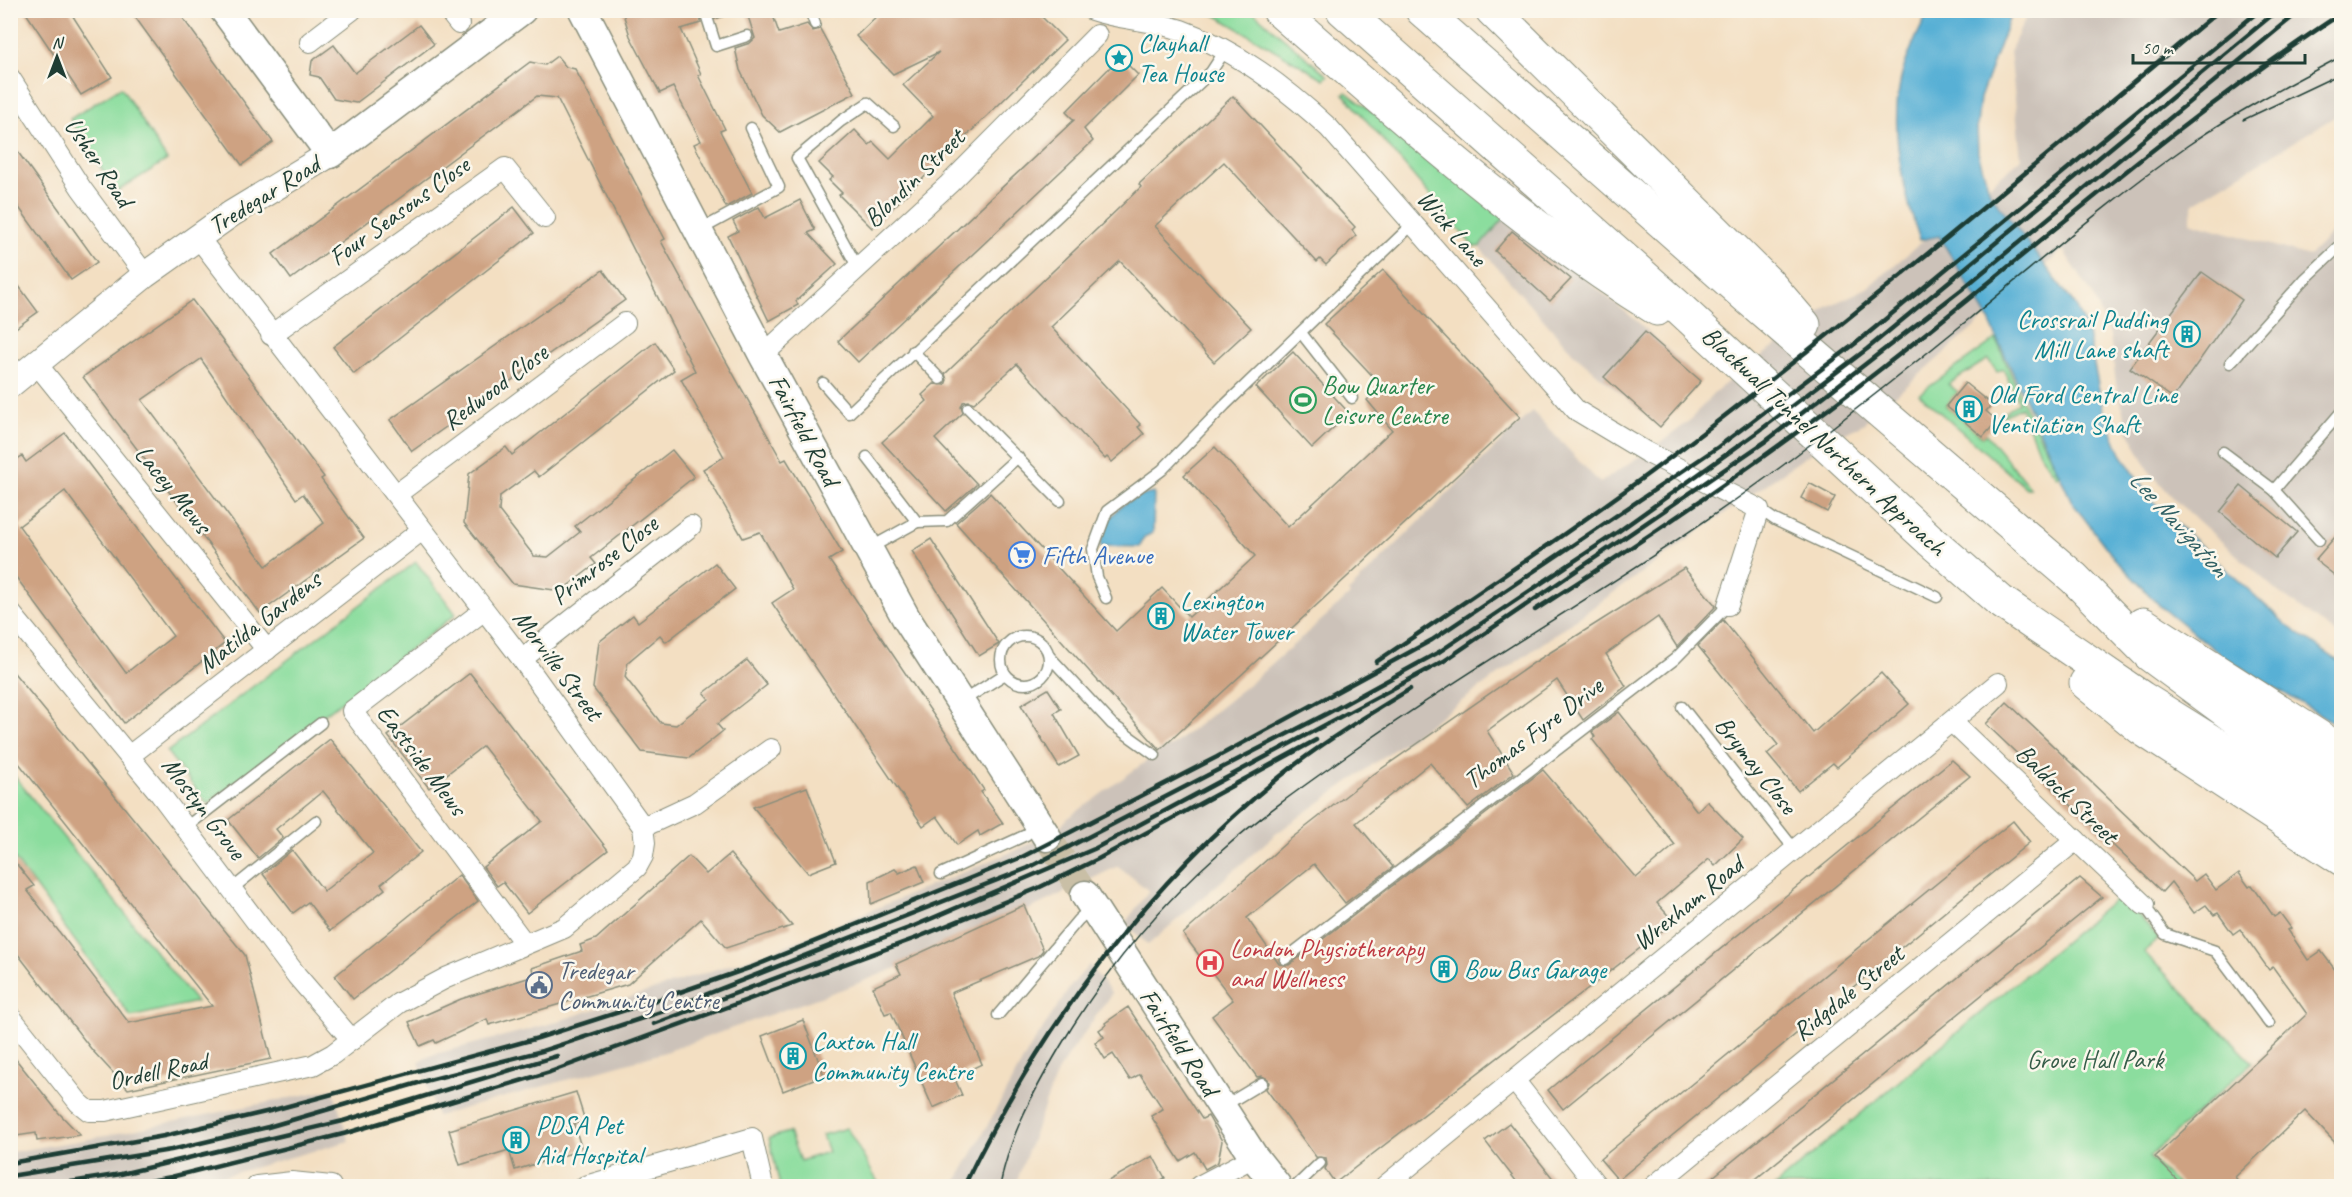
<svg xmlns="http://www.w3.org/2000/svg" width="2352" height="1197" font-family="Caveat,sans-serif">
	<rect width="100%" height="100%" fill="#fbf7ec"/>
	<filter id="ink" filterUnits="userSpaceOnUse"><feTurbulence type="fractalNoise" baseFrequency=".0167" numOctaves="2"/><feDisplacementMap in="SourceGraphic" scale="12" xChannelSelector="R" yChannelSelector="G"/><feConvolveMatrix kernelMatrix="1 2 1 2 8 2 1 2 1" color-interpolation-filters="sRGB"/></filter>
	<filter id="wash" filterUnits="userSpaceOnUse"><feTurbulence type="fractalNoise" baseFrequency=".008" numOctaves="4" result="noise"/><feDisplacementMap in="SourceGraphic" scale="24" xChannelSelector="R" yChannelSelector="G"/><feGaussianBlur stdDeviation="1.35" result="paint"/><feColorMatrix in="noise" values="0 0 0 0 0 0 0 0 0 0 0 0 0 0 0 0 0 1.4 0 .05"/><feComposite in="paint" operator="in"/></filter>
	<g filter="url(#wash)">
		<rect width="100%" height="100%" fill="#f3dfc2"/>
		<g fill="#ccc2b9">
			<path d="M2029,11H2341V113L2193,203L2190,222L2309,256L2341,224V637L2277,591L2176,501L2150,472L2128,431L2116,384L2110,335L2092,294L2063,250L1864,423L1815,450L1701,530L1277,833L1148,945L1125,923L1149,891L1118,866L969,939L851,986L662,1053L437,1116L419,1062L428,1056L546,1025L778,949L1019,849L1058,830L1067,819L1160,751L1173,745L1249,684L1350,595L1348,592L1532,411L1600,483L1663,441L1688,422L1717,390L1827,307L1867,288L2021,159L2010,51Z"/>
			<path d="M1507,215L1638,322L1701,381L1660,427L1574,354L1479,247Z"/>
			<path d="M1089,965L1112,993L1057,1072L1015,1186H954L1030,1048L1071,986Z"/>
			<path d="M333,1089L349,1141L188,1186H11V1152L84,1140Z"/>
		</g>
		<g fill="#8bdd9e" stroke="#558d69" stroke-width="1.5">
			<path d="M1208,11H1252L1328,76L1324,79Z"/>
			<path d="M121,87L167,160L116,192L70,119Z"/>
			<path d="M1346,92L1507,215L1479,247L1473,246L1344,94Z"/>
			<path d="M1996,339L2023,403L2059,475L2057,477L2039,453L2021,407L2002,417L2001,415L2019,402L2003,369L1997,372L1988,359L1948,384L1958,392L1946,406L1983,437L1986,434L2030,488H2026L1919,394Z"/>
			<path d="M416,562L456,614L207,804L167,752Z"/>
			<path d="M11,772L196,1002L131,1017L11,854Z"/>
			<path d="M2120,895L2159,938L2144,952L2252,1062L2149,1157L2179,1186H1775Z"/>
			<path d="M847,1128L880,1186H780L769,1138L789,1132L800,1161L828,1152L822,1135Z"/>
		</g>
		<g fill="#58b0d5" stroke="#3c7684" stroke-width="1.5">
			<path d="M1929,11H2012L1980,98L1977,125L1978,153L1990,193L2076,306L2087,329L2103,410L2121,454L2152,501L2289,627L2341,663V727L2225,658L2159,605L2114,558L2072,502L1986,314L1939,236L1920,240C1903,191 1890,135 1900,83C1905,58 1918,33 1929,11Z"/>
			<path d="M1154,493L1153,533L1144,537L1140,547L1100,546C1105,515 1123,498 1154,493Z"/>
		</g>
		<g id="blocks">
			<g fill="#cea282" fill-rule="evenodd">
				<path d="M24,10H69L112,77L81,95Z"/>
				<path d="M130,10H177L273,142L242,165Z"/>
				<path d="M622,10H700L701,23L681,29L701,74L698,75L725,129L720,131L752,193L726,207L694,144L701,141L673,87L660,93L630,36Z"/>
				<path d="M712,10H728V15L715,19Z"/>
				<path d="M746,10H771L779,33L807,24L813,31L820,29L855,93L780,132L762,115L740,70L735,48L750,43L755,38Z"/>
				<path d="M883,10H1035L1065,40L872,228L839,195L842,193L829,180L833,177L819,163L855,130L869,145L873,142L890,159L933,116L903,85L939,52L893,74L856,36Z"/>
				<path d="M419,25L434,44L356,103L334,99L319,77L310,75L312,61L334,45L355,73Z"/>
				<path d="M557,56L566,67L575,69L665,239L661,241L721,352L782,461L786,459L842,552L829,560L984,790L981,792L1003,823L980,836L978,831L957,845L937,816L923,826L772,603L793,589L760,532L743,538L703,469L724,457L681,379L695,371L557,98L537,96L291,279L273,254L530,62L545,65Z"/>
				<path d="M1120,57L1138,75L1084,129L1093,141L858,362L838,341L1074,120L1066,112Z"/>
				<path d="M1233,96L1355,227L1352,230L1356,236L1326,265L1320,259L1317,262L1224,162L1155,226L1251,328L1214,362L1120,261L1051,327L1141,425L1138,427L1144,434L1112,462L1107,457L1105,459L1017,364L974,403L969,401L963,402L961,407L963,413L935,439L977,484L946,511L882,442L927,401L922,395L934,384L945,385L947,380L945,374L1141,187L1139,184Z"/>
				<path d="M10,141L97,262L71,280L10,195Z"/>
				<path d="M800,200L815,230L808,233L837,264L796,301L798,305L769,321L728,236L738,231L733,221L759,207L765,218Z"/>
				<path d="M514,207L534,233L354,374L333,347Z"/>
				<path d="M1512,231L1571,279L1550,301L1495,251Z"/>
				<path d="M603,270L625,300L412,451L390,420Z"/>
				<path d="M1383,270L1520,417L1160,750L956,523L990,493L1116,631L1162,588L1189,617L1255,556L1184,475L1215,447L1288,527L1392,430L1367,400L1382,386L1324,324Z"/>
				<path d="M2202,272L2242,300L2173,398L2130,368Z"/>
				<path d="M10,274L38,312L10,332Z"/>
				<path d="M192,300L324,477L321,479L364,538L260,613L83,377ZM201,359L296,499L303,494L324,523L266,566L142,400Z"/>
				<path d="M1645,332L1701,381L1660,427L1604,377Z"/>
				<path d="M655,342L674,370L539,477L534,471L500,496L499,511L534,556L548,557L580,532L575,526L672,450L694,477L591,558L596,564L561,591L513,584L464,523L469,474L506,447L512,455Z"/>
				<path d="M1293,352L1349,413L1312,448L1256,387Z"/>
				<path d="M1965,383L1992,405L1986,411L1997,421L1983,437L1946,406Z"/>
				<path d="M65,433L225,643L124,723L10,569V464L22,456L26,462ZM65,491L173,636L126,673L19,526Z"/>
				<path d="M1809,483L1835,497L1827,512L1801,498Z"/>
				<path d="M2241,486L2297,532L2275,558L2220,512Z"/>
				<path d="M2342,529V581L2315,560Z"/>
				<path d="M931,539L999,644L979,656L912,551Z"/>
				<path d="M715,563L735,589L666,642L660,635L628,662L625,677L661,723L676,725L709,699L704,693L747,660L767,685L717,724L723,731L689,758L642,752L593,688L599,642L633,615L638,622Z"/>
				<path d="M1684,568L1716,606L1677,647L1658,617L1606,654L1626,686L1583,720L1557,680L1487,731L1514,773L1468,808L1430,763L1356,823L1393,867L1345,903L1314,864L1247,918L1279,964L1289,965L1543,770L1636,878L1675,845L1592,739L1595,737L1592,732L1619,712L1697,811L1707,801L1743,839L1715,866L1709,859L1657,903L1674,922L1335,1183L1325,1169L1327,1165L1326,1158L1316,1157L1266,1089L1269,1083L1268,1079L1262,1076L1257,1077L1212,1016L1233,1000L1183,934L1288,841L1371,776L1535,662Z"/>
				<path d="M1723,620L1813,733L1881,673L1909,704L1837,767L1833,763L1798,791L1767,754L1778,745L1698,646Z"/>
				<path d="M10,668L245,955L271,1059L128,1089L92,1050L10,944V856L34,886L27,890L129,1023L212,1006L10,752Z"/>
				<path d="M470,673L608,850L527,913L503,882L497,886L483,867L542,821L483,746L429,788L388,736Z"/>
				<path d="M1048,689L1061,709L1054,713L1079,756L1059,767L1021,705Z"/>
				<path d="M2007,702L2195,881L2204,874L2216,890L2239,873L2249,887L2252,885L2274,917L2280,913L2291,928L2288,930L2308,960L2321,951L2342,979V1150L2305,1111L2235,1177L2242,1186H2183L2155,1157L2307,1014L2273,967L2269,970L2240,929L2233,934L2218,913L2214,915L2206,905L2194,913L2171,882L2162,892L1986,724Z"/>
				<path d="M330,739L421,852L381,884L385,889L330,931L308,902L293,913L263,874L292,850L324,891L373,853L323,791L276,829L283,838L258,858L228,820Z"/>
				<path d="M1952,760L1970,776L1563,1109L1548,1090Z"/>
				<path d="M807,787L836,862L808,873L753,807Z"/>
				<path d="M2013,821L2030,842L1618,1180L1600,1159Z"/>
				<path d="M730,854L792,926L726,948L701,919L628,984L489,1025L487,1019L436,1043L434,1040L420,1046L409,1022L461,999L534,976L532,968L582,951L580,945L596,939L689,856L706,874Z"/>
				<path d="M917,865L924,882L871,904L870,881L895,869L899,873Z"/>
				<path d="M459,875L478,901L353,999L335,976Z"/>
				<path d="M2080,878L2102,897L1747,1186H1702Z"/>
				<path d="M1024,905L1043,950L1038,956L951,993L982,1064L954,1077L962,1095L933,1108L891,1012L885,1014L873,987L901,974L896,964Z"/>
				<path d="M1128,1007L1202,1119L1208,1116L1222,1141L1218,1162L1205,1169L1195,1152L1180,1161L1151,1116L1163,1109L1140,1074L1130,1080L1113,1054L1105,1059L1095,1043L1104,1037L1099,1030L1106,1025L1105,1023Z"/>
				<path d="M803,1020L824,1075L783,1091L762,1036Z"/>
				<path d="M10,1052L58,1112L80,1135L37,1141L36,1133L10,1137Z"/>
				<path d="M576,1092L585,1121L574,1124L582,1150L515,1170L509,1150L460,1165L449,1130Z"/>
				<path d="M1509,1123L1531,1151L1559,1186H1520L1485,1141Z"/>
				<path d="M1153,1156L1165,1178L1150,1186H1099Z"/>
			</g>
		</g>
	</g>
	<g filter="url(#ink)">
		<use href="#blocks" fill-opacity="0" stroke="#898e7b" stroke-width="1.5"/>
		<g fill="none" stroke-linecap="round" stroke-linejoin="round">
			<path stroke="#c9bfa6" stroke-width="28" stroke-dasharray="28 14" stroke-linecap="butt" d="M1047,837L1085,895"/>
			<defs>
				<g id="service">
					<path d="M810,10L815,24"/>
					<path d="M706,14L716,46L747,36"/>
					<path d="M700,230L779,187L751,128"/>
					<path d="M858,268L797,158L841,121L868,103L894,126"/>
					<path d="M1302,334L1352,398"/>
					<path d="M913,351L940,379"/>
					<path d="M2230,363L2304,280L2342,244"/>
					<path d="M823,383L849,413L1211,72L1226,49"/>
					<path d="M968,408L1060,501"/>
					<path d="M2223,452L2274,490L2342,411"/>
					<path d="M867,457L917,522L868,549"/>
					<path d="M2274,490L2319,540"/>
					<path d="M1759,509L1775,520L1937,597"/>
					<path d="M917,522L947,521L1018,457"/>
					<path d="M1106,598L1097,577L1093,549L1107,511L1162,470L1225,405L1413,224"/>
					<circle cx="1025" cy="660" r="24"/>
					<path d="M1049,656L1112,724L1155,755"/>
					<path d="M961,702L1005,674"/>
					<path d="M1682,707L1795,850"/>
					<path d="M186,827L321,723"/>
					<path d="M941,874L1026,835L1038,824"/>
					<path d="M232,889L316,821"/>
					<path d="M2144,905L2165,934L2215,951L2269,1023"/>
					<path d="M1285,959L1675,659L1728,605"/>
					<path d="M998,1015L1078,920L1092,907"/>
					<path d="M1222,1107L1262,1083"/>
					<path d="M1296,1186L1320,1163"/>
				</g>
				<g id="minor">
					<path d="M448,10L459,24"/>
					<path d="M1092,10C1121,20 1152,20 1181,30C1237,50 1286,88 1329,128L1576,410L1646,452L1759,509L1728,605"/>
					<path d="M310,42L352,10"/>
					<path d="M10,78L81,188L145,275"/>
					<path d="M271,335L505,168L545,218"/>
					<path d="M763,355L949,184L1097,35"/>
					<path d="M36,363L267,650"/>
					<path d="M397,494L625,323"/>
					<path d="M483,611L352,711L525,944"/>
					<path d="M10,612L160,794L297,976L352,1040"/>
					<path d="M522,659L691,526"/>
					<path d="M1952,722L2144,905"/>
					<path d="M129,756L422,530"/>
					<path d="M643,827L695,803L771,749"/>
					<path d="M10,1016L79,1103L89,1111H105L313,1065L333,1054L399,1003L446,978L564,928L637,867L643,856L645,843L643,827L522,659L198,237"/>
					<path d="M1514,1080L1597,1186"/>
					<path d="M257,1186L292,1182L331,1186"/>
					<path d="M585,1186L752,1138L763,1186"/>
					<path d="M1199,1186L1254,1157"/>
					<path d="M1385,1186L1998,683"/>
					<path d="M1654,1186L2076,840"/>
				</g>
				<path id="tertiary" d="M10,385L145,275L231,214L330,154"/>
				<g id="secondary">
					<path d="M224,10L330,154L522,10"/>
					<path d="M583,10L763,355L906,618L1047,837"/>
					<path d="M1085,895L1254,1157L1277,1186"/>
				</g>
				<g id="trunk">
					<path d="M1279,10C1400,116 1520,224 1657,309"/>
					<path d="M1343,10L1675,304L1930,540L2000,601L2142,698L2342,823"/>
					<path d="M1422,10L1749,299L2074,578L2150,655L2275,747L2342,790"/>
					<path d="M1492,10L1768,283L1804,325"/>
					<path d="M2143,624L2342,752"/>
					<path d="M2086,683L2141,728L2342,859"/>
				</g>
			</defs>
			<use href="#service" stroke="#898e7b" stroke-width="13"/>
			<use href="#minor" stroke="#898e7b" stroke-width="22"/>
			<use href="#tertiary" stroke="#898e7b" stroke-width="28"/>
			<use href="#secondary" stroke="#898e7b" stroke-width="31"/>
			<use href="#trunk" stroke="#898e7b" stroke-width="35"/>
			<use href="#service" stroke="#fff" stroke-width="10"/>
			<use href="#minor" stroke="#fff" stroke-width="20"/>
			<use href="#tertiary" stroke="#fff" stroke-width="26"/>
			<use href="#secondary" stroke="#fff" stroke-width="28"/>
			<use href="#trunk" stroke="#fff" stroke-width="33"/>
			<g stroke="#1f3d34" stroke-width="1.5">
				<path d="M2243,120L2342,73"/>
				<path d="M1000,1186C1009,1136 1034,1091 1060,1047C1102,976 1155,910 1218,854C1258,818 1302,787 1346,756C1489,654 1645,569 1786,463C1848,416 1909,368 1969,319C2041,260 2111,199 2187,146C2236,112 2289,84 2342,56"/>
			</g>
			<g stroke="#1f3d34" stroke-width="4.5">
				<path d="M1535,610C1654,534 1771,455 1882,368C2035,249 2179,119 2342,13"/>
				<path d="M1376,662C1487,587 1599,513 1705,431C1881,296 2050,152 2220,10"/>
				<path d="M654,1024L914,926L1094,849L1444,661L1766,441L1961,290L2301,10"/>
				<path d="M10,1163L164,1136L270,1111L538,1038L660,999L752,967L1022,857L1217,757L1432,640L1718,447L1860,340L2260,10"/>
				<path d="M10,1176L171,1150L268,1127L425,1081L542,1051L664,1011L1028,868L1328,713L1439,652L1619,531L1759,431L1867,349L2278,10"/>
				<path d="M46,1186L121,1174L343,1121L557,1056"/>
				<path d="M123,1186L171,1177L347,1133L550,1072L916,938L1036,889L1098,859L1316,740"/>
				<path d="M964,1186C1041,1025 1154,874 1296,764C1333,736 1371,713 1410,689"/>
			</g>
		</g>
	</g>
	<defs>
		<symbol id="sight-ring" viewBox="-11 -11 22 22"><circle r="9.5" fill="#fbf7ec" stroke="#0f9aa8" stroke-width="1.5"/><path d="M0-6L1.8-2.2L6-1.7L2.9 1.2L3.7 5.4L0 3.3L-3.7 5.4L-2.9 1.2L-6-1.7L-1.8-2.2Z" fill="#0f9aa8"/></symbol>
		<symbol id="building-ring" viewBox="-11 -11 22 22"><circle r="9.5" fill="#fbf7ec" stroke="#0f9aa8" stroke-width="1.5"/><path d="M-4-6H4V6H1V3H-1V6H-4ZM-2.5-4.3h1.7v1.8h-1.7ZM.8-4.3h1.7v1.8H.8ZM-2.5-1h1.7V.8h-1.7ZM.8-1h1.7V.8H.8Z" fill="#0f9aa8"/></symbol>
		<symbol id="stadium-ring" viewBox="-11 -11 22 22"><circle r="9.5" fill="#fbf7ec" stroke="#2e9e5b" stroke-width="1.5"/><path d="M0-5a6.5 5 0 1 0 0 10a6.5 5 0 1 0 0-10ZM-3.5-1.8h7v3.6h-7Z" fill="#2e9e5b"/></symbol>
		<symbol id="supermarket-ring" viewBox="-11 -11 22 22"><circle r="9.5" fill="#fbf7ec" stroke="#3f7fe0" stroke-width="1.5"/><path d="M-6-5.5h2.5l.6 2H6L4.5 2H-2.5L-4.4-4H-6ZM-1.5 3.2a1.3 1.3 0 1 0 .1 0ZM3 3.2a1.3 1.3 0 1 0 .1 0Z" fill="#3f7fe0"/></symbol>
		<symbol id="hospital-ring" viewBox="-11 -11 22 22"><circle r="9.5" fill="#fbf7ec" stroke="#e0444e" stroke-width="1.5"/><path d="M-5-5h3v3.5h4V-5h3V5h-3V1.5h-4V5h-3Z" fill="#e0444e"/></symbol>
		<symbol id="civic-ring" viewBox="-11 -11 22 22"><circle r="9.5" fill="#fbf7ec" stroke="#5c6f8a" stroke-width="1.5"/><path d="M-.6-6.5H3V-4.5H.6V-3L4-1V1h2V6H-6V1h2V-1L-.6-3ZM-1.2 2.5V6h2.4V2.5Z" fill="#5c6f8a"/></symbol>
	</defs>
	<g fill-rule="evenodd">
		<use href="#sight-ring" x="1104" y="43" width="30" height="30"/>
		<use href="#building-ring" x="2172" y="319" width="30" height="30"/>
		<use href="#stadium-ring" x="1288" y="385" width="30" height="30"/>
		<use href="#building-ring" x="1954" y="394" width="30" height="30"/>
		<use href="#supermarket-ring" x="1007" y="540" width="30" height="30"/>
		<use href="#building-ring" x="1146" y="601" width="30" height="30"/>
		<use href="#hospital-ring" x="1195" y="948" width="30" height="30"/>
		<use href="#building-ring" x="1429" y="954" width="30" height="30"/>
		<use href="#civic-ring" x="524" y="970" width="30" height="30"/>
		<use href="#building-ring" x="778" y="1041" width="30" height="30"/>
		<use href="#building-ring" x="501" y="1125" width="30" height="30"/>
	</g>
	<g text-anchor="middle" dominant-baseline="central" stroke-width="5" stroke-linejoin="round" paint-order="stroke">
		<g font-size="26" fill="#0d838f" stroke="#fbf7ec" text-anchor="start">
			<text x="1138" y="43">Clayhall<tspan x="1138" dy="30">Tea House</tspan></text>
			<text x="2168" y="319" text-anchor="end">Crossrail Pudding<tspan x="2168" dy="30">Mill Lane shaft</tspan></text>
			<text x="1988" y="394">Old Ford Central Line<tspan x="1988" dy="30">Ventilation Shaft</tspan></text>
			<text x="1180" y="601">Lexington<tspan x="1180" dy="30">Water Tower</tspan></text>
			<text x="1464" y="969">Bow Bus Garage</text>
			<text x="812" y="1041">Caxton Hall<tspan x="812" dy="30">Community Centre</tspan></text>
			<text x="536" y="1125">PDSA Pet<tspan x="536" dy="30">Aid Hospital</tspan></text>
		</g>
		<g font-size="26" fill="#1f3d34" stroke="#fbf7ec">
			<text transform="translate(99 162) rotate(56)">Usher Road</text>
			<text transform="translate(914 178) rotate(-44)">Blondin Street</text>
			<text transform="translate(264 195) rotate(-32)">Tredegar Road</text>
			<text transform="translate(399 211) rotate(-36)">Four Seasons Close</text>
			<text transform="translate(1452 228) rotate(49)">Wick Lane</text>
			<text transform="translate(495 387) rotate(-37)">Redwood Close</text>
			<text transform="translate(804 430) rotate(62)">Fairfield Road</text>
			<text transform="translate(1824 441) rotate(43)">Blackwall Tunnel Northern Approach</text>
			<text transform="translate(173 489) rotate(51)">Lacey Mews</text>
			<text transform="translate(604 560) rotate(-38)">Primrose Close</text>
			<text transform="translate(259 622) rotate(-38)">Matilda Gardens</text>
			<text transform="translate(558 665) rotate(53)">Morville Street</text>
			<text transform="translate(1533 733) rotate(-37)">Thomas Fyre Drive</text>
			<text transform="translate(422 760) rotate(53)">Eastside Mews</text>
			<text transform="translate(1756 765) rotate(52)">Brymay Close</text>
			<text transform="translate(2067 794) rotate(44)">Baldock Street</text>
			<text transform="translate(204 808) rotate(53)">Mostyn Grove</text>
			<text transform="translate(1688 903) rotate(-39)">Wrexham Road</text>
			<text transform="translate(1848 993) rotate(-39)">Ridgdale Street</text>
			<text transform="translate(1179 1042) rotate(57)">Fairfield Road</text>
			<text transform="translate(158 1071) rotate(-12)">Ordell Road</text>
		</g>
		<g font-size="26" fill="#27864d" stroke="#fbf7ec" text-anchor="start">
			<text x="1322" y="385">Bow Quarter<tspan x="1322" dy="30">Leisure Centre</tspan></text>
		</g>
		<g font-size="26" fill="#366cbe" stroke="#fbf7ec" text-anchor="start">
			<text x="1042" y="555">Fifth Avenue</text>
		</g>
		<g font-size="26" fill="#be3a42" stroke="#fbf7ec" text-anchor="start">
			<text x="1230" y="948">London Physiotherapy<tspan x="1230" dy="30">and Wellness</tspan></text>
		</g>
		<g font-size="26" fill="#4e5e75" stroke="#fbf7ec" text-anchor="start">
			<text x="558" y="970">Tredegar<tspan x="558" dy="30">Community Centre</tspan></text>
		</g>
		<g font-size="26" fill="#355d49" stroke="#fbf7ec">
			<text x="2095" y="1059">Grove Hall Park</text>
		</g>
		<g font-size="27" font-style="italic" fill="#306064" stroke="#fbf7ec">
			<text transform="translate(2179 523) rotate(48)">Lee Navigation</text>
		</g>
	</g>
	<rect width="2352" height="1197" fill="none" stroke="#fbf7ec" stroke-width="36"/>
	<g transform="translate(57 57)" stroke="#fbf7ec" stroke-width="4.5" paint-order="stroke">
	<path d="M0-4.5L10 22L0 15L-10 22Z" fill="#1f3d34"/>
	<text y="-9" font-size="16" font-weight="bold" text-anchor="middle" fill="#1f3d34">N</text>
	</g>
	<path d="M2133 54v9h172v-9" fill="none" stroke="#1f3d34" stroke-width="3"/>
	<text x="2142" y="54" font-size="18" fill="#1f3d34" stroke="#fbf7ec" stroke-width="4.5" paint-order="stroke">50 m</text>
</svg>
